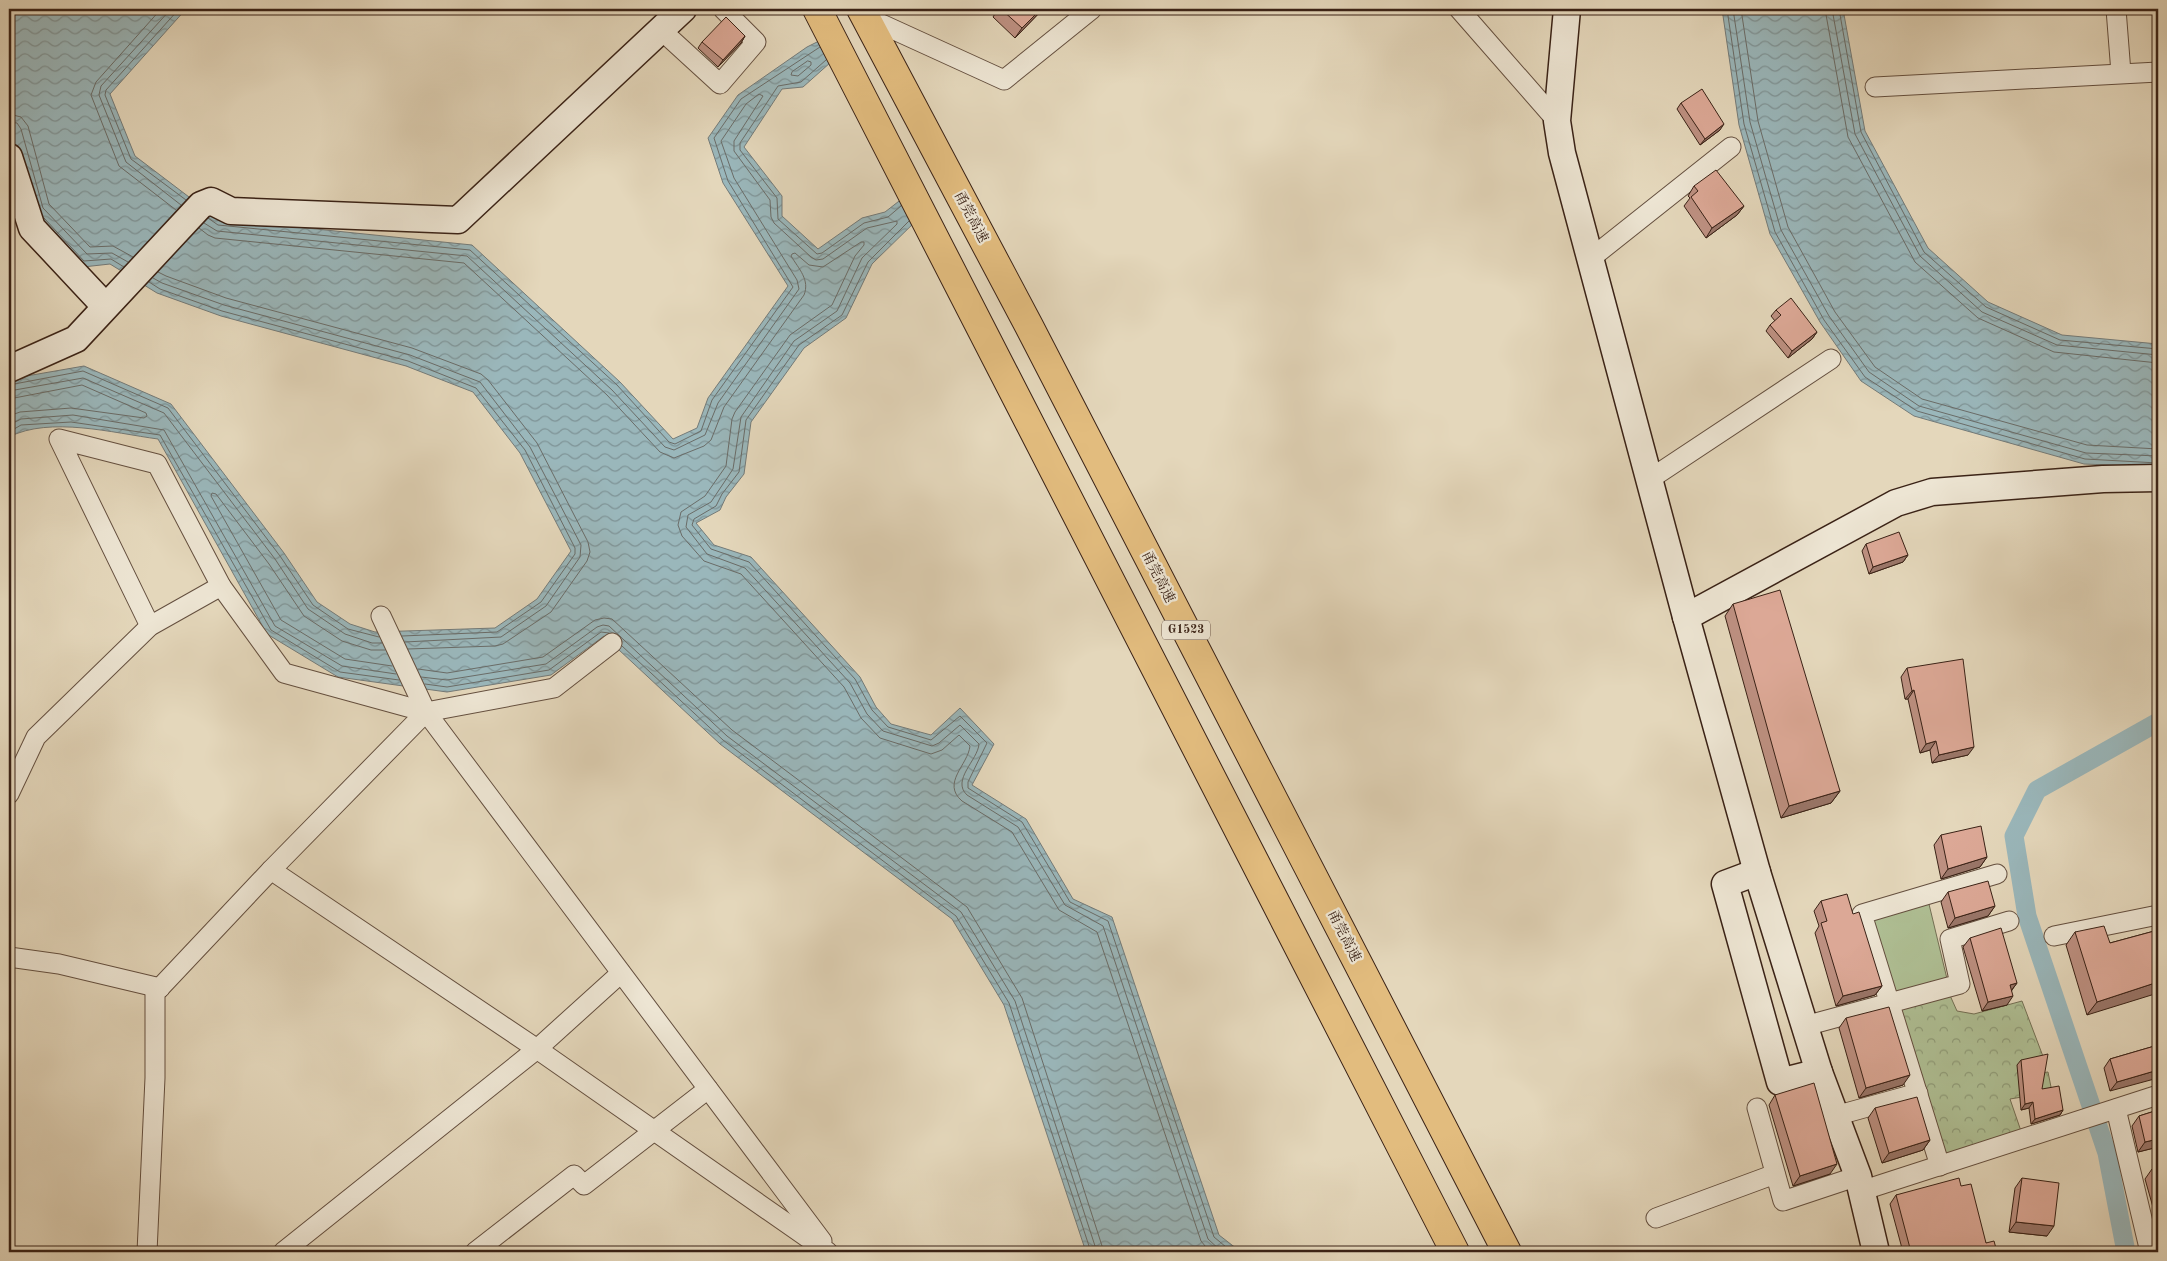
<svg xmlns="http://www.w3.org/2000/svg" width="2167" height="1261" font-family="'Old Standard TT','Noto Serif SC',serif">
	<defs>
		<pattern id="park-crowns" width="20" height="18" patternUnits="userSpaceOnUse" patternTransform="scale(1.25)"><rect width="20" height="18" fill="#afbf94"/><path d="M2 6a3 3 0 1 1 6 0M12 15a3 3 0 1 1 6 0" fill="none" stroke="#8f9b78"/></pattern>
		<pattern id="water-waves" width="16" height="10" patternUnits="userSpaceOnUse" patternTransform="scale(1.25)"><rect width="16" height="10" fill="#9ab7bb"/><path d="M0 5q4-4 8 0t8 0" fill="none" stroke="#7f9497"/></pattern>
	</defs>
	<rect width="100%" height="100%" fill="#e4d7bb"/>
	<filter id="stains"><feTurbulence type="fractalNoise" baseFrequency=".004" numOctaves="4"/><feColorMatrix values="0 0 0 0 .2 0 0 0 0 .09 0 0 0 0 .02 0 0 0 .5 -.17"/></filter>
	<radialGradient id="worn" r=".72"><stop offset=".6" stop-color="#630" stop-opacity="0"/><stop offset="1" stop-color="#630" stop-opacity=".3"/></radialGradient>
	<path fill="url(#park-crowns)" stroke="#747055" d="M1948,991L1957,1011L1974,1014L2022,1001L2044,1059L2019,1076L2048,1072L2052,1092L2010,1099L2022,1134L1943,1156L1896,1008Z"/>
	<path fill="#afbf94" stroke="#747055" d="M1928,900L1948,983L1893,998L1870,918Z"/>
	<g fill="url(#water-waves)" stroke="#747b79">
		<path d="M9,9H186L110,94L135,156L218,219L472,245L620,382L673,439L697,428L708,398L788,286L723,183L708,138L738,95L807,47L831,35L840,54L803,87L782,89L744,147L782,196V216L818,249L862,218L885,212L912,191L919,218L872,264L846,318L804,348L751,422L744,474L726,497L720,510L696,523L714,545L751,557L860,677L876,707L891,724L931,735L960,708L994,744L972,785L1026,819L1073,899L1112,917L1219,1235L1241,1252H1086L1004,1005L952,919L720,744L604,636L551,675L447,692L338,677L267,634L158,439C113,433 50,416 9,437V381L15,378L84,366L171,404L284,553L317,602L350,624L375,632L495,628L537,599L571,551L520,453L473,392L406,366L221,316L157,293L110,264L83,267L32,213L9,124Z"/>
		<path d="M1722,9H1843L1865,131L1928,248L1988,302L2062,335L2158,344V467L2084,464L1914,416L1861,381L1820,322L1770,234L1739,125Z"/>
	</g>
	<g fill="none" stroke-linecap="round" stroke-linejoin="round">
		<g stroke="#6a6c68" stroke-width="1">
			<path d="M161,9L96,82L91,95L119,166L176,210"/>
			<path d="M171,9L101,86L99,95L126,162L181,205"/>
			<path d="M179,9L106,90L105,95L131,159L186,200"/>
			<path d="M1727,9L1744,124L1775,232L1824,320L1865,377L1917,411L2085,459L2158,463"/>
			<path d="M1733,9L1750,122L1781,230L1829,316L1869,372L1919,406L2086,453L2158,456"/>
			<path d="M1741,9L1758,121L1788,227L1835,312L1875,367L1922,399L2087,445L2158,449"/>
			<path d="M1825,9L1848,137L1915,262L1978,318L2054,352L2158,363"/>
			<path d="M1832,9L1855,134L1920,256L1982,312L2057,345L2158,355"/>
			<path d="M1839,9L1861,132L1924,252L1986,307L2060,340L2158,349"/>
			<path d="M826,60L801,82L778,86L740,143V150L777,198L778,219L817,254L822,253L864,223L888,217L901,206"/>
			<path d="M808,61L811,62V65L798,76L791,75L792,72Z"/>
			<path d="M9,114L21,117L28,126L49,204L90,247L113,246L133,257"/>
			<path d="M9,122L17,123L21,129L43,208L87,254L112,253L128,262"/>
			<path d="M44,218L84,261L111,259L124,267"/>
			<path d="M208,218L218,225L470,250L617,385L669,442L675,444L701,431L712,400L793,287L728,181L714,138L741,99L820,47"/>
			<path d="M909,221L868,262L842,315L799,345L746,420L739,472L722,494L716,506L694,519L692,525L711,549L749,562L855,679L872,710L888,727L931,740L960,716L987,743L968,782V788L1022,822L1070,902L1108,921L1214,1237L1232,1252"/>
			<path d="M204,223L217,231L467,256L612,390L665,447L674,450L705,435L718,403L799,289L797,280L734,178L721,141L746,104L759,94L763,96L734,141V151L770,200L771,217L774,223L811,257L816,260L823,259L867,228L897,221V224L862,258L837,311L794,341L741,417L733,469L711,502L688,515L686,527L707,554L745,568L850,683L867,714L883,731L932,746L939,743L960,725L979,744C978,760 951,780 967,795L1018,827L1065,905L1103,926L1208,1239L1222,1252"/>
			<path d="M199,228L208,235L215,238L464,263L607,395L660,452L674,458L704,446L711,440L724,407L804,295C810,280 799,269 791,256L792,254L795,253L809,265L823,267L861,242H864V245L855,256L832,305L790,335L735,412L732,419L726,466L705,496L681,512L678,525L682,536L704,561L741,574L844,687L861,718L880,738L931,754L942,750L959,735L970,746C968,765 941,783 962,801L1012,832L1059,910L1097,932L1201,1241L1210,1252"/>
			<path d="M158,272L166,276L226,298L412,348L481,374L488,380L537,443L588,542L590,552L587,561L551,612L503,644L495,646L408,649"/>
			<path d="M153,278L162,283L224,305L410,355L480,382L530,447L581,545L580,557L546,606L501,637L405,642"/>
			<path d="M149,282L160,289L222,311L408,361L476,388L525,450L575,548V554L541,602L497,632L402,636"/>
			<path d="M9,385L83,371L168,408L280,556L313,605L348,629L379,637"/>
			<path d="M9,391L83,378L164,413L275,559L308,609L345,634L372,643H382"/>
			<path d="M9,399L82,385L146,413L147,416L144,418L71,408L20,412L9,416"/>
			<path d="M9,425L21,419L73,415L164,430L275,626L342,666L396,674"/>
			<path d="M9,432L21,425L71,422L160,435L271,630L340,672L399,680"/>
			<path d="M622,646L723,740L956,916L1009,1003L1091,1252"/>
			<path d="M385,650H371L342,641L304,616L269,564L216,494L212,493L211,496L281,620L345,659L392,666"/>
			<path d="M418,669L447,673L543,657L595,620L604,618L612,619L732,730L967,907L1022,998L1104,1252"/>
			<path d="M421,677L447,680L546,664L597,627L603,625L609,626L727,736L961,912L1015,1001L1097,1252"/>
			<path d="M425,684L447,687L549,670L601,632L609,633"/>
		</g>
		<path stroke="#9ab7bb" stroke-width="19" d="M2126,1252L2107,1153L2027,916L2014,836L2037,790L2158,722"/>
		<defs>
			<g id="street">
				<path d="M1459,9L1557,121"/>
				<path d="M2116,9L2121,73"/>
				<path d="M866,17L1004,80L1092,9"/>
				<path d="M661,30L720,84L756,42L723,9"/>
				<path d="M1875,87L2158,72"/>
				<path d="M1590,259L1731,147"/>
				<path d="M1650,479L1831,359"/>
				<path d="M381,616L426,712L822,1241"/>
				<path d="M150,626L59,439L157,464L221,586"/>
				<path d="M9,794L36,737L150,626L221,586L284,673L426,712L554,688L612,643"/>
				<path d="M271,870L426,712"/>
				<path d="M2054,936L2158,915"/>
				<path d="M9,957L59,964L160,988"/>
				<path d="M1805,1026L1960,984L1950,939L2009,921"/>
				<path d="M1757,1108L1783,1201L1858,1176"/>
				<path d="M2116,1109L2150,1252"/>
				<path d="M1835,1116L1918,1093"/>
				<path d="M1940,1166L1862,914L1997,874"/>
				<path d="M1861,1191L2158,1095"/>
				<path d="M1656,1218L1775,1174"/>
				<path d="M147,1252L155,1078V993L271,870L537,1049L828,1252"/>
				<path d="M283,1252L537,1049L621,973"/>
				<path d="M475,1252L574,1175L584,1185L708,1089"/>
			</g>
			<g id="secondary">
				<path d="M1567,9L1557,121L1562,153L1686,617L1757,872L1819,1072L1858,1176L1876,1252"/>
				<path d="M9,157L32,228L105,306"/>
				<path d="M9,369L76,339L201,205L211,201L231,211L458,220L683,9"/>
				<path d="M1686,617L1896,503L1932,492L2103,479L2158,478"/>
				<path d="M1757,872L1725,884L1780,1082L1819,1072"/>
			</g>
			<g id="highway">
				<path d="M817,9L1455,1252"/>
				<path d="M861,9L1029,326L1507,1252"/>
			</g>
		</defs>
		<use href="#street" stroke="#644f3f" stroke-width="21"/>
		<use href="#secondary" stroke="#3a2216" stroke-width="29"/>
		<use href="#highway" stroke="#3a2216" stroke-width="30"/>
		<use href="#street" stroke="#ede5d3" stroke-width="19"/>
		<use href="#secondary" stroke="#ede5d3" stroke-width="26"/>
		<use href="#highway" stroke="#e2bc7e" stroke-width="28"/>
	</g>
	<g fill="#bd9081" stroke="#3a2216">
		<path d="M998,9H1043L1015,38L993,17Z"/>
		<path d="M745,36L741,43L718,67L698,48L702,42Z"/>
		<path d="M1681,103L1720,130L1700,145L1677,109Z"/>
		<path d="M1694,186L1744,206L1737,215L1706,238L1684,206L1690,198L1688,196Z"/>
		<path d="M1776,310L1817,332L1812,339L1788,358L1766,331L1770,325L1775,321L1771,316Z"/>
		<path d="M1866,544L1908,555L1903,562L1869,574L1862,551Z"/>
		<path d="M1733,604L1840,791L1831,803L1781,818L1725,616Z"/>
		<path d="M1907,668L1968,755L1932,763L1930,750L1920,753L1908,699H1905L1901,677Z"/>
		<path d="M1941,835L1987,857L1980,867L1941,879L1934,845Z"/>
		<path d="M1948,892L1995,906L1988,916L1948,928L1941,902Z"/>
		<path d="M1821,901L1853,914L1882,986L1875,995L1836,1006L1815,933L1819,926L1814,911Z"/>
		<path d="M2158,930L2087,1015L2066,945L2075,932L2110,943Z"/>
		<path d="M1970,938L2017,983L2012,990L2007,1005L1982,1011L1963,947Z"/>
		<path d="M1846,1018L1903,1085L1859,1098L1839,1028Z"/>
		<path d="M2158,1045L2110,1091L2104,1068L2110,1059Z"/>
		<path d="M2021,1060L2042,1089L2063,1110L2060,1115L2031,1124L2029,1108L2021,1110L2017,1065Z"/>
		<path d="M1775,1095L1830,1174L1793,1186L1769,1105Z"/>
		<path d="M1875,1108L1930,1140L1923,1150L1882,1163L1868,1118Z"/>
		<path d="M2158,1110V1147L2138,1152L2132,1126L2139,1116Z"/>
		<path d="M2158,1168V1225L2145,1179L2152,1169Z"/>
		<path d="M2022,1178L2047,1236L2009,1232L2015,1188Z"/>
		<path d="M1961,1186L1986,1243L1997,1252H1903L1890,1204L1896,1195Z"/>
	</g>
	<g fill="#9a7669" stroke="#3a2216">
		<path d="M1041,9H1043L1015,38L1022,28Z"/>
		<path d="M745,36L741,43L718,67L723,60Z"/>
		<path d="M1724,124L1720,130L1700,145L1705,139Z"/>
		<path d="M1744,206L1737,215L1706,238L1712,228Z"/>
		<path d="M1817,332L1812,339L1788,358L1792,351Z"/>
		<path d="M1908,555L1903,562L1869,574L1873,567Z"/>
		<path d="M1914,690L1908,699H1905L1912,691Z"/>
		<path d="M1936,741L1930,750L1920,753L1926,744Z"/>
		<path d="M1974,747L1968,755L1932,763L1939,755Z"/>
		<path d="M1840,791L1831,803L1781,818L1789,806Z"/>
		<path d="M1987,857L1980,867L1941,879L1948,869Z"/>
		<path d="M1995,906L1988,916L1948,928L1955,918Z"/>
		<path d="M2158,982V993L2087,1015L2097,1002Z"/>
		<path d="M2017,983L2010,992V985Z"/>
		<path d="M1882,986L1875,995L1836,1006L1843,996Z"/>
		<path d="M2013,996L2007,1005L1982,1011L1988,1002Z"/>
		<path d="M2158,1070V1078L2110,1091L2117,1082Z"/>
		<path d="M1910,1075L1903,1085L1859,1098L1866,1088Z"/>
		<path d="M2033,1102L2029,1108L2021,1110L2025,1104Z"/>
		<path d="M2063,1110L2060,1115L2031,1124L2035,1119Z"/>
		<path d="M2158,1139V1147L2138,1152L2145,1142Z"/>
		<path d="M1930,1140L1923,1150L1882,1163L1889,1153Z"/>
		<path d="M1837,1164L1830,1174L1793,1186L1800,1176Z"/>
		<path d="M2016,1222L2054,1226L2047,1236L2009,1232Z"/>
	</g>
	<g fill="#dca896" stroke="#3a2216">
		<path d="M1001,9H1041L1022,28Z"/>
		<path d="M726,17L745,36L723,60L702,42Z"/>
		<path d="M1702,89L1724,124L1705,139L1681,103Z"/>
		<path d="M1716,170L1744,206L1712,228L1691,197L1698,191L1694,186Z"/>
		<path d="M1791,298L1817,332L1792,351L1770,325L1781,315L1776,310Z"/>
		<path d="M1899,532L1908,555L1873,567L1866,544Z"/>
		<path d="M1780,590L1840,791L1789,806L1733,604Z"/>
		<path d="M1963,659L1974,747L1939,755L1936,741L1926,744L1914,690L1912,691L1907,668Z"/>
		<path d="M1981,826L1987,857L1948,869L1941,835Z"/>
		<path d="M1988,881L1995,906L1955,918L1948,892Z"/>
		<path d="M1847,894L1853,914L1859,912L1882,986L1843,996L1821,923L1827,921L1821,901Z"/>
		<path d="M2104,926L2110,943L2158,930V982L2097,1002L2075,932Z"/>
		<path d="M2001,928L2017,983L2010,985L2013,996L1988,1002L1970,938Z"/>
		<path d="M1889,1007L1910,1075L1866,1088L1846,1018Z"/>
		<path d="M2158,1045V1070L2117,1082L2110,1059Z"/>
		<path d="M2048,1054L2042,1089L2059,1086L2063,1110L2035,1119L2033,1102L2025,1104L2021,1060Z"/>
		<path d="M1814,1083L1837,1164L1800,1176L1775,1095Z"/>
		<path d="M1917,1097L1930,1140L1889,1153L1875,1108Z"/>
		<path d="M2158,1110V1139L2145,1142L2139,1116Z"/>
		<path d="M2158,1168V1190L2152,1169Z"/>
		<path d="M1959,1178L1961,1186L1971,1184L1986,1243L1994,1241L1997,1252H1911L1896,1195Z"/>
		<path d="M2022,1178L2059,1183L2054,1226L2016,1222Z"/>
	</g>
	<g text-anchor="middle" dominant-baseline="central" stroke-width="4.5" stroke-linejoin="round" paint-order="stroke">
		<rect fill="#ede5d3" stroke="#705c4f" stroke-width="1" x="1162" y="620.5" width="48" height="19" rx="4"/>
		<g font-size="12" font-weight="bold" fill="#3a2216">
			<text x="1186" y="630">G1523</text>
		</g>
		<g font-size="14" fill="#3a2216" stroke="#ede5d3">
			<text transform="translate(971 217) rotate(62)">甬莞高速</text>
			<text transform="translate(1158 577) rotate(63)">甬莞高速</text>
			<text transform="translate(1344 936) rotate(63)">甬莞高速</text>
		</g>
	</g>
	<rect width="2167" height="1261" fill="none" stroke="#e4d7bb" stroke-width="30"/>
	<rect x="10" y="10" width="2147" height="1241" fill="none" stroke="#3a2216" stroke-width="2.5"/>
	<rect x="15" y="15" width="2137" height="1231" fill="none" stroke="#3a2216"/>
	<rect width="100%" height="100%" filter="url(#stains)"/>
	<rect width="100%" height="100%" fill="url(#worn)"/>
</svg>
